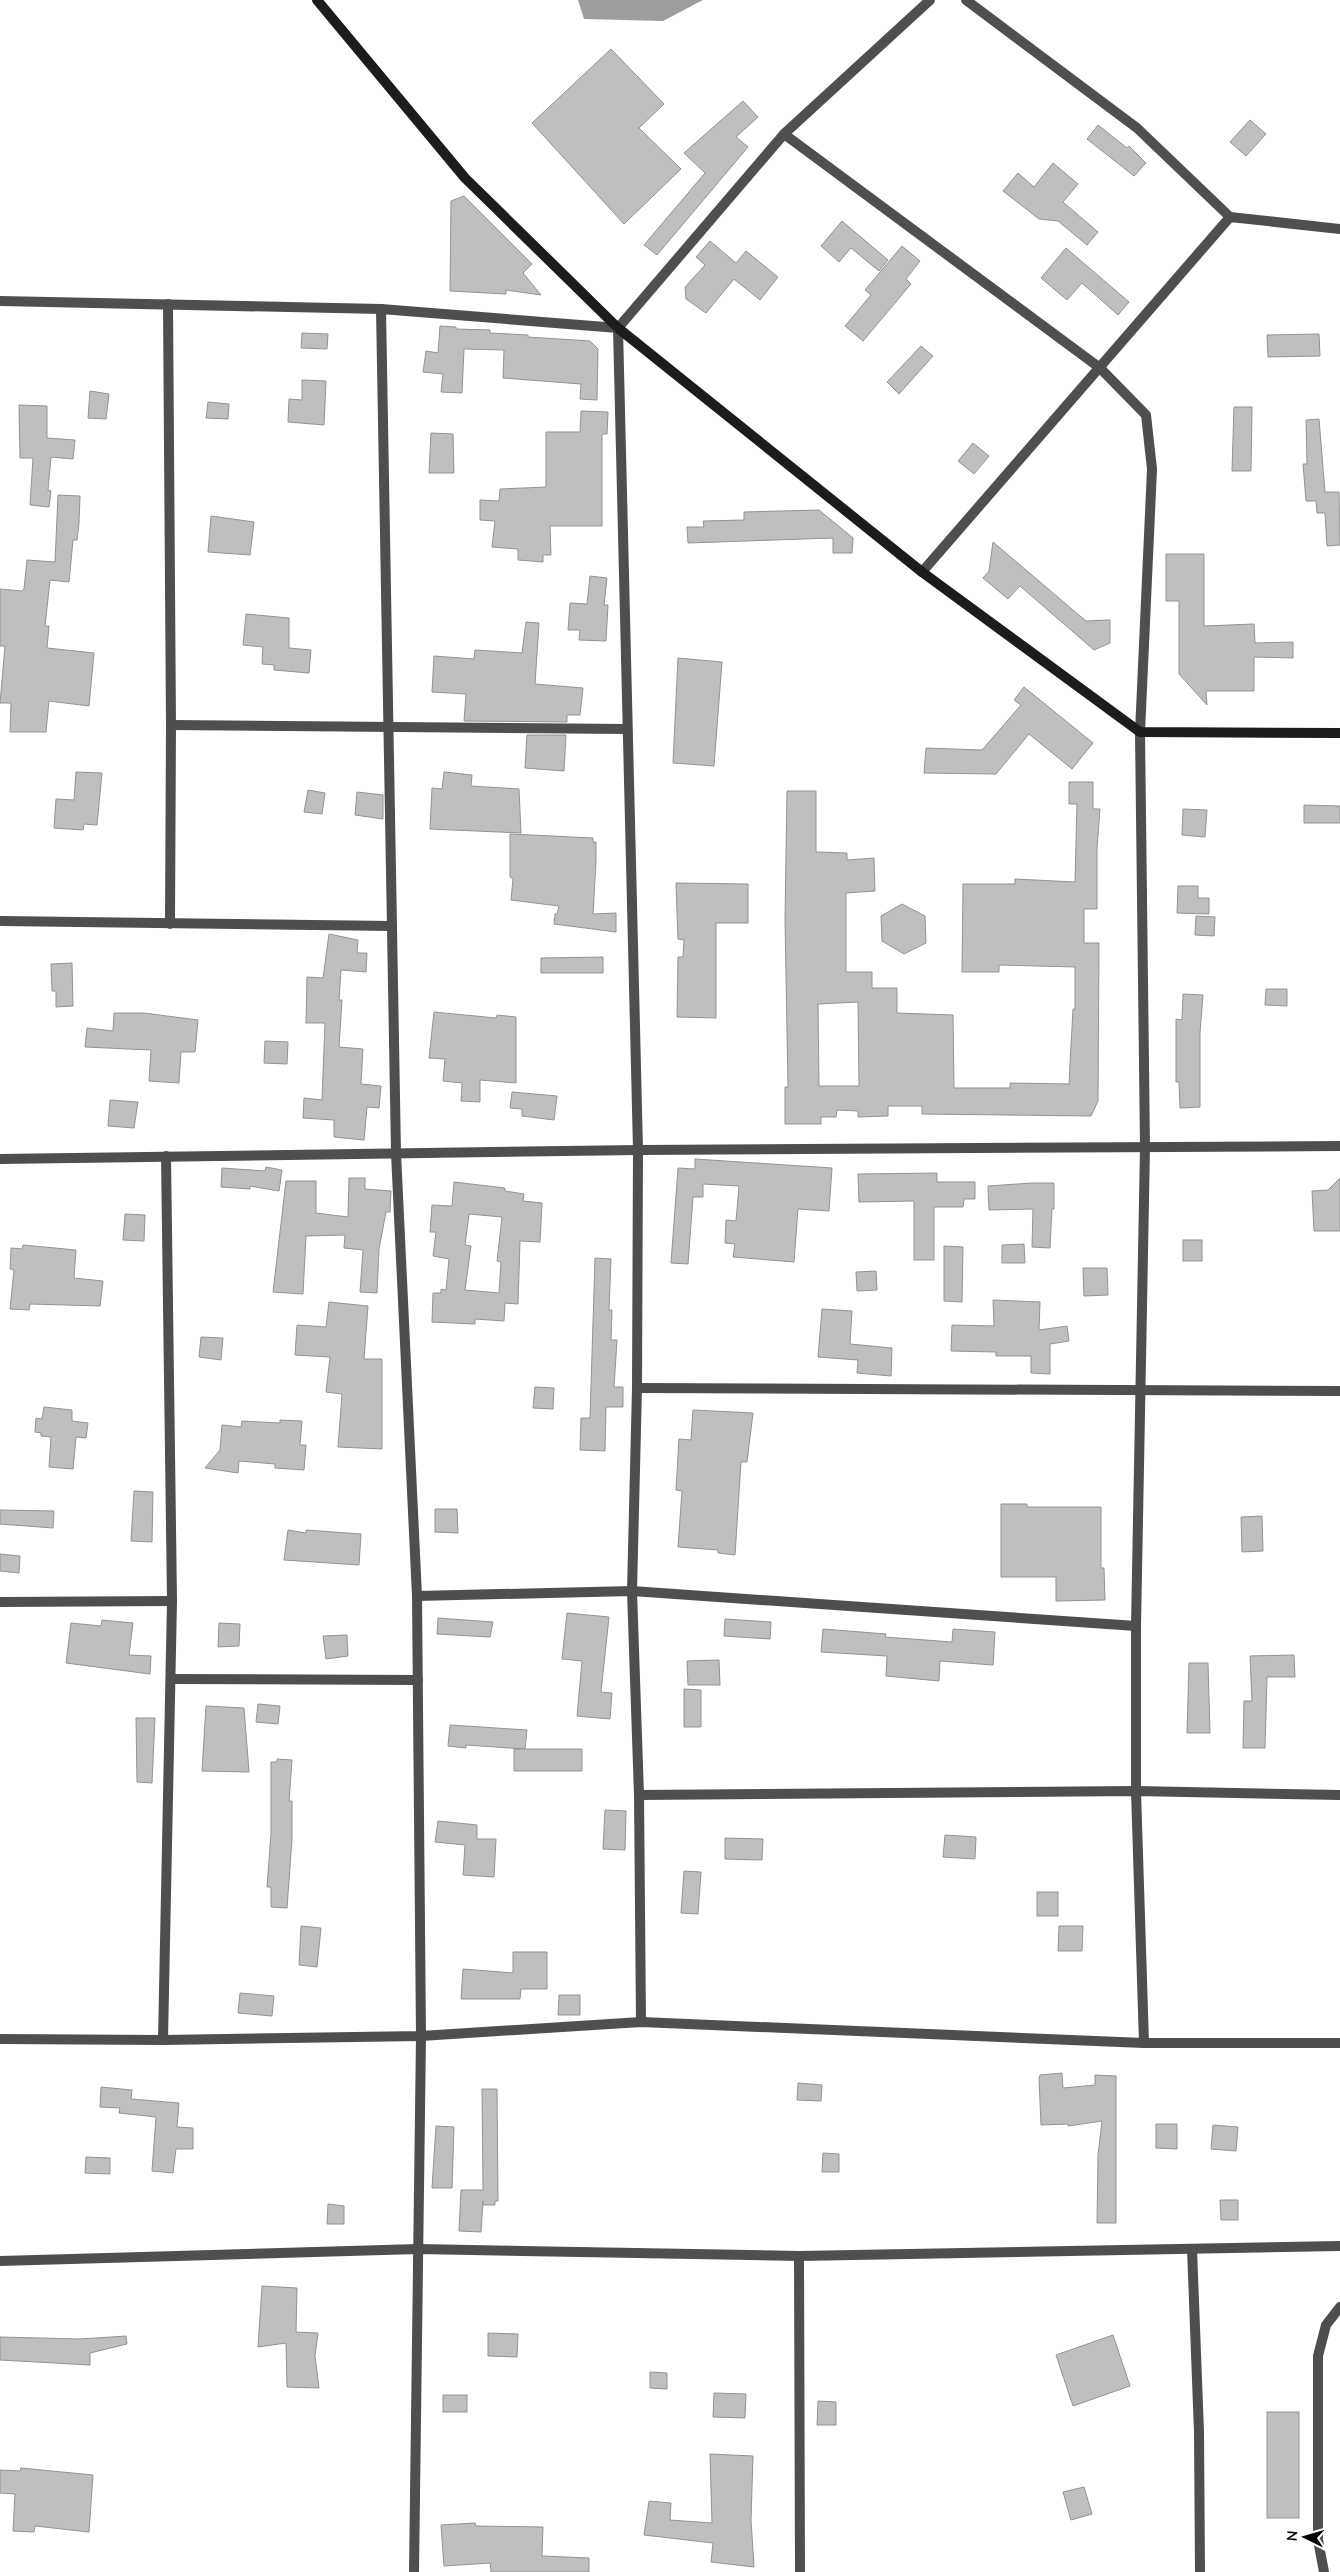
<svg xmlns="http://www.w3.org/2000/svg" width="1340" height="2572" font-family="'Nunito Sans',sans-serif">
	<rect width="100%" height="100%" fill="#fff"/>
	<path fill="#9d9d9d" d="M578,0H703L663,21L584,19Z"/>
	<g fill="#bfbfbf" stroke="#939393" fill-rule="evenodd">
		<path d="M611,49L664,104L639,128L681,169L624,224L532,123Z"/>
		<path d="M743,101L758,117L736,137L748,147L657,255L644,245L705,173L684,153Z"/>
		<path d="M1250,120L1266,134L1246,156L1230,142Z"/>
		<path d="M1098,125L1127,148L1129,146L1146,163L1134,176L1087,139Z"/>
		<path d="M1053,163L1078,184L1063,202L1098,232L1087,245L1058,221L1039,219L1003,191L1018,173L1034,187Z"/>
		<path d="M464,196L532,264L523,273L541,295L506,290V294L450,291L451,201Z"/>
		<path d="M842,221L888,260L879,271L851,248L839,262L821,246Z"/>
		<path d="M710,241L736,263L746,251L778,277L760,300L734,279L706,313L686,299L685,287L705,265L696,257Z"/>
		<path d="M902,246L920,261L906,279L911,284L863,341L845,326L871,295L865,290Z"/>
		<path d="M1066,248L1129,302L1118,315L1082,283L1067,300L1041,278Z"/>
		<path d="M440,326L456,327V329L490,330V333L528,335V337L590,341L598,349L597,400L580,399L581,384L503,378L504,350L464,349L462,393L441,392L443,374L423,372L426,351L438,353Z"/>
		<path d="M302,333L328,334L327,349L301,348Z"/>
		<path d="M1319,334L1320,356L1268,357L1267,335Z"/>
		<path d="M921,346L933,356L899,394L887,382Z"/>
		<path d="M302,380L326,381L324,425L288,422L289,399L302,400Z"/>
		<path d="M90,391L109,394L106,419L88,418Z"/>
		<path d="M208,402L229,404L228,419L206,418Z"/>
		<path d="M19,405L47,406V438L75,440L73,459L51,457L48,490L51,491L49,507L30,505L33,458H20Z"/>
		<path d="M1234,407H1252L1251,471H1232Z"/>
		<path d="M581,411L608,412L607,434H602V526H550L551,555H543V562L518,560V549L492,547L495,521L480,520V500L499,501L500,489L546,487V432H580Z"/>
		<path d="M1319,419L1325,492H1339L1340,545L1327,546L1325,513H1317L1316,501H1306L1303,464H1307L1306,420Z"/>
		<path d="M431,433L453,434L454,473H429Z"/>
		<path d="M973,443L989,456L974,474L958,461Z"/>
		<path d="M58,495L80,496L79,523L77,540H73L69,582L50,580L45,626H49L47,648L94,653L89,706L49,701L46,732H10L11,703H0L5,646H0V589L22,591L24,589L27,560L55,562Z"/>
		<path d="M819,510L853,538L852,553H833V538L688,543L687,527H704L703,521L744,520V512Z"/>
		<path d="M211,516L254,522L250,555L208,552Z"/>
		<path d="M993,542L1086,621L1110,620V643L1094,650L1020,586L1008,599L983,578L989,571Z"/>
		<path d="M1166,554H1204V626L1254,624L1255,643L1293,642V658L1254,657V691H1206L1207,705L1179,674V601H1166Z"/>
		<path d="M590,576L607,578L604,605H608L606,641L579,640L580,630H568L570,603L587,604Z"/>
		<path d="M246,614L289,618V648L311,650L309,673L274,670V665L262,664L263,647L243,645Z"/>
		<path d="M526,622L539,623L535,684L583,688L580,715H567V722L464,721L466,694L432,692L434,656L474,659L475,650L522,653Z"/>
		<path d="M678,658L722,662L714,766L673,763Z"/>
		<path d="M1024,687L1093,743L1072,769L1029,734L996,774L924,773L926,748L982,750L1021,705L1014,700Z"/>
		<path d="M527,735H566L564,771L525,768Z"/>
		<path d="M76,772L102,773L97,825L84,824L83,830L54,828L56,799L74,800Z"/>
		<path d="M444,772L472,775L471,786L519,789L521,833L430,829L432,788L442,789Z"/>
		<path d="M1069,782H1093V809H1100L1097,848V909H1084V943H1099L1098,1101L1091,1116L922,1114V1106H888V1116L858,1117V1111L837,1110L836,1117H821V1124H785V1087H788L785,919L787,791H816V852L847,853V860L874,858L875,891L846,893V972H872V988H897V1013L953,1015L954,1088H1010V1083L1069,1084L1073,1009H1075V967L999,965V972H962L963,884H1015V879L1075,882L1077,804H1069ZM858,1002L859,1086H819L818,1004Z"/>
		<path d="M308,790L325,793L322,814L304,812Z"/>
		<path d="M357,792L383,795V819L355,815Z"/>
		<path d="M1304,805L1340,806V823H1304Z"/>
		<path d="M1183,809L1207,810L1205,837L1182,835Z"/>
		<path d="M510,834L593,838V842H596V861L593,914L616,913V932L554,924L555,914H557L559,906L511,900L513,879L510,877Z"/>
		<path d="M676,883L748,884V923H716V1018L677,1017L678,957H683L684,940L678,939Z"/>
		<path d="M1178,886H1198V898H1209V914L1177,913Z"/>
		<path d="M902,904L925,916L926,943L904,954L882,941L881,916Z"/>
		<path d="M1196,916L1215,917L1214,936L1195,935Z"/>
		<path d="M329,934L358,940L357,953H367L366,972L341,970L339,1000H342L339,1047L363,1049L361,1084L381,1086L379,1108L367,1107L364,1140L334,1137V1120L303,1118L304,1098L322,1100L325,1023H306L307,977L323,978Z"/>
		<path d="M603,957V973H541V958Z"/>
		<path d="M72,963L73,1006L56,1007V991H52L51,964Z"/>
		<path d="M1266,989H1287V1006L1265,1005Z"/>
		<path d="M1183,994L1203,995L1200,1033V1107L1180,1108L1179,1082H1176V1019L1182,1020Z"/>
		<path d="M434,1012L496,1018L497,1015L516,1017V1083L480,1080V1102L461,1101L462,1083L443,1081L445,1059L429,1058Z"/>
		<path d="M114,1013H144L198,1020L195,1052H181L179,1083L149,1081L151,1050L85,1047L87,1028L113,1031Z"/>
		<path d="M265,1041L288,1042L287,1064L264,1063Z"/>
		<path d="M512,1092L557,1096L554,1120L522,1116V1109L510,1108Z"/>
		<path d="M110,1100L138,1102L134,1128L108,1126Z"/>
		<path d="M695,1159L832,1168L829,1211L798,1209L794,1262L733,1257L735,1244L725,1243L726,1220L736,1221L739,1186L703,1184V1197H693L688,1264L671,1263L678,1168L695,1169Z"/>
		<path d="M266,1167L282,1170L279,1191L250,1186V1189L221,1187L222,1168L265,1171Z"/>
		<path d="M937,1173V1182H975V1199H964L963,1207H934V1260H914V1201L859,1202L858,1174Z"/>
		<path d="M349,1178H365V1189L391,1191L390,1212H386L379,1249L377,1293L360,1292L363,1250L344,1248L345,1235L306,1236L303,1294L273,1292L286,1181H316V1213L348,1217Z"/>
		<path d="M1340,1178V1231H1314L1312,1191L1328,1190Z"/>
		<path d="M454,1182L505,1188V1191L524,1194L523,1201L542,1203L540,1242L520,1241L518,1304L505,1303L504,1321L475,1319V1324L432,1322L433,1293H441V1289L446,1290L449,1259L433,1256L436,1232H430L432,1205L452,1206ZM469,1214L502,1217L497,1261L501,1262L499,1293L465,1290L471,1246L465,1245Z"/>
		<path d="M1032,1183H1054V1209H1052L1050,1248L1032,1247L1033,1209L989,1210L988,1186Z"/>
		<path d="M125,1214L145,1215L144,1241L123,1240Z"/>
		<rect x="1183" y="1240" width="19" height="21"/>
		<path d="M1024,1244L1025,1263H1002V1245Z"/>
		<path d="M23,1245L76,1250L74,1278L103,1281L100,1306L30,1304L29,1310L10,1309L14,1270L10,1269L11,1248L22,1249Z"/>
		<path d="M944,1246L963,1247L962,1302L944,1301Z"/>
		<path d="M595,1258L611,1259L609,1310H612L611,1340H617L614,1387H623V1407H606L605,1451L580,1450L581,1418H590Z"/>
		<path d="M1083,1268H1107L1108,1295L1084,1296Z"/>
		<path d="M876,1271L877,1290L857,1291L856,1272Z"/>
		<path d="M993,1300L1040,1302L1039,1330L1067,1326L1069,1341L1050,1344V1374L1031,1373V1356H996V1352L951,1351L952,1325L994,1326Z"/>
		<path d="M329,1302L368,1306L364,1359H382V1449L338,1447L342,1394L326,1392L330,1357L295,1355L297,1325L326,1327Z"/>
		<path d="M822,1309L852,1311L850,1344L892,1348L891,1376L857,1373L858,1360L818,1357Z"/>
		<path d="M201,1337L223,1338L221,1360L199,1357Z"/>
		<path d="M535,1387L554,1388L553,1409L533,1408Z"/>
		<path d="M44,1407L72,1410V1421L88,1423L86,1438L76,1437L73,1469L49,1467L51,1437L41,1436V1433L35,1432L36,1418L42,1419Z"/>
		<path d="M693,1410L753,1413L747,1462H741L735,1555L718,1553V1550L678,1547L682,1491L676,1490L679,1439L691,1440Z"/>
		<path d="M280,1420L302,1421L300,1445H306L304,1470L275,1468V1464L239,1461L238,1473L205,1468L220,1450L222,1425L241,1427L242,1421L280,1423Z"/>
		<path d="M134,1491L153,1492L152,1542L131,1541Z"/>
		<path d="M1001,1504H1027V1507H1101V1568H1104L1105,1600L1056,1601V1577H1001Z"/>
		<path d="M435,1509H457L458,1533L435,1532Z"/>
		<path d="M0,1510L54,1511L53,1528L0,1524Z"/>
		<path d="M1262,1516L1263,1551L1242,1552L1241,1517Z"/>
		<path d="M288,1530L306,1533V1530L361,1534L359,1565L284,1560Z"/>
		<path d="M0,1554L20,1556L19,1573L0,1571Z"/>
		<path d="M567,1613L609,1617L601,1692L612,1693L610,1719L577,1716L582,1661L562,1659Z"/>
		<path d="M438,1618L493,1622L490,1637L437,1634Z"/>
		<path d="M725,1619L771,1622L770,1639L724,1636Z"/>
		<path d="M102,1620L133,1623L129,1655L151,1656L150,1674L66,1663L71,1623L101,1626Z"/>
		<path d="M219,1623L240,1624L239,1646L218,1647Z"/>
		<path d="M823,1629L886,1634L885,1637L952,1642L953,1629L995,1632L993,1665L940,1661L939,1681L886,1676L887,1656L821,1652Z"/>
		<path d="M347,1635L348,1656L326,1659L323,1636Z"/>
		<path d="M1294,1655L1295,1677H1267L1265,1748H1243L1244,1701H1252L1250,1656Z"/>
		<path d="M719,1660L720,1685H688L687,1661Z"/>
		<path d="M1189,1663H1208L1210,1733H1187Z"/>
		<path d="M684,1689L701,1690V1727H684Z"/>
		<path d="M258,1704L280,1706L278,1724L256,1722Z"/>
		<path d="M206,1706L244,1708L249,1772L202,1771Z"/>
		<path d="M136,1718H155L152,1783L137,1782Z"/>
		<path d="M450,1725L527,1730L525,1749L466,1745V1748L448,1746Z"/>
		<rect x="514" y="1749" width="68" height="22"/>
		<path d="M277,1759L292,1760L289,1801H292V1839L287,1908L271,1907V1887H267L271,1833V1762H277Z"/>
		<path d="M605,1810L626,1811L625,1850L603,1849Z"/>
		<path d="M438,1821L477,1825V1839H496L494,1877L463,1875L465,1845L435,1842Z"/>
		<path d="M945,1835L976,1837L975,1859L943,1857Z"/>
		<path d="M725,1838L763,1839L762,1860L725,1859Z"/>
		<path d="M684,1871L701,1872L698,1914L681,1913Z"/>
		<rect x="1037" y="1892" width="21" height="24"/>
		<path d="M301,1926L321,1928L317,1967L299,1965Z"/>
		<path d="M1059,1926H1083L1082,1951H1058Z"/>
		<path d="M513,1952H547V1989H521L520,1999H461L463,1969L513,1973Z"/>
		<path d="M240,1993L274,1996L272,2016L238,2013Z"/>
		<path d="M559,1995H580V2015H558Z"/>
		<path d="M1062,2073L1063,2088L1095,2085V2075L1116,2076V2223H1097L1098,2155L1102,2121L1068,2126V2124L1041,2125L1039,2078L1040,2075Z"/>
		<path d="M798,2083L822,2085L821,2101L797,2100Z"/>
		<path d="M101,2087L132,2090L131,2099L179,2103L177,2127L193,2128V2149H176L173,2173L152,2171L156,2117L119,2113L120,2108L100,2107Z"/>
		<path d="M482,2089H497L498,2201H495V2205H483V2201L481,2232L459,2231L461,2190H483Z"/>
		<path d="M1156,2124H1177V2149L1156,2148Z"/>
		<path d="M1213,2125L1238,2127L1236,2151L1211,2149Z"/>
		<path d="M436,2126L454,2127L452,2188H432Z"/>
		<path d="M823,2153L839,2154V2172H822Z"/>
		<path d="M86,2157L110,2158V2174L85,2173Z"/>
		<path d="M1220,2200H1238V2220H1221Z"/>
		<path d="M328,2204L344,2206V2224H327Z"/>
		<path d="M262,2286L297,2288L296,2332L318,2333L315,2356L319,2388L287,2387L286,2343L258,2347Z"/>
		<path d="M488,2333L518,2334L517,2357L488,2356Z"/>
		<path d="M1113,2335L1130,2386L1073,2406L1056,2355Z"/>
		<path d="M126,2336L127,2344L90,2353V2365L0,2360V2337L80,2339Z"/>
		<path d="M650,2372L667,2373V2389L650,2388Z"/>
		<path d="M714,2393L746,2394L745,2418L713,2417Z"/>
		<rect x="443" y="2395" width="24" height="17"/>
		<path d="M818,2401L836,2402V2425H817Z"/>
		<rect x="1267" y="2412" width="32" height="106"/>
		<path d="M710,2454L753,2456L751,2520L754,2567L711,2562L713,2543L644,2535L649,2501L671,2503L670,2520L712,2523Z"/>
		<path d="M21,2468L93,2475L89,2532L35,2526L34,2532L13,2531L15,2494L0,2493V2470L20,2471Z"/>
		<path d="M1084,2487L1092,2514L1071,2520L1063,2492Z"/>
		<path d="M475,2523L476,2526L543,2527L542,2556L589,2558V2572H491L490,2563L444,2566L441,2525Z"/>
	</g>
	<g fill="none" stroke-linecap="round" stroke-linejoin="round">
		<path stroke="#4f4f4f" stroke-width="10" d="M1324,2572L1318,2540V2356L1326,2325L1340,2307"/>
		<g stroke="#4f4f4f" stroke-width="10">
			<path d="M966,0L1137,128L1230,217"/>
			<path d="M784,134L1100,368L1146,415L1152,469L1140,732L1145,1147L1136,1626V1791L1144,2043"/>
			<path d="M0,301L381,309L618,328"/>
			<path d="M168,304L171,725L170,924"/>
			<path d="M381,309L396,1153L417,1596L421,2036L414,2572"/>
			<path d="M922,572L1230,217L1340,229"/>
			<path d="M171,725L626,729"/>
			<path d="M0,921L392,926"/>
			<path d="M0,1159L638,1150L1340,1146"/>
			<path d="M637,1388L1340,1391"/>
			<path d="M417,1596L632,1591L1136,1626"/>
			<path d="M0,1602L172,1601"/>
			<path d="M171,1679L418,1680"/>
			<path d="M639,1795L1136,1791L1340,1795"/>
			<path d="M641,2022L639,1795L632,1591L637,1388L638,1150L618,328L784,134L930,0"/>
			<path d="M0,2039L163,2040L421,2036L641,2022L1144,2043H1340"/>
			<path d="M163,2040L172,1601L166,1156"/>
			<path d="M1192,2249L1199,2432L1200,2572"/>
			<path d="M799,2256L800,2572"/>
			<path d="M0,2261L418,2249L799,2256L1340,2246"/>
		</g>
		<path stroke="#1c1c1c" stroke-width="10" d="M317,0L465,178L618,328L922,572L1140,732L1340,733"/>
	</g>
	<g transform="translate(1305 2537) rotate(275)" stroke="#ffffff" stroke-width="4" paint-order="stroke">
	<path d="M0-4L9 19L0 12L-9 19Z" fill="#000000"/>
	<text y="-8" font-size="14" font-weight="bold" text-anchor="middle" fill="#000000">N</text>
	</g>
</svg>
